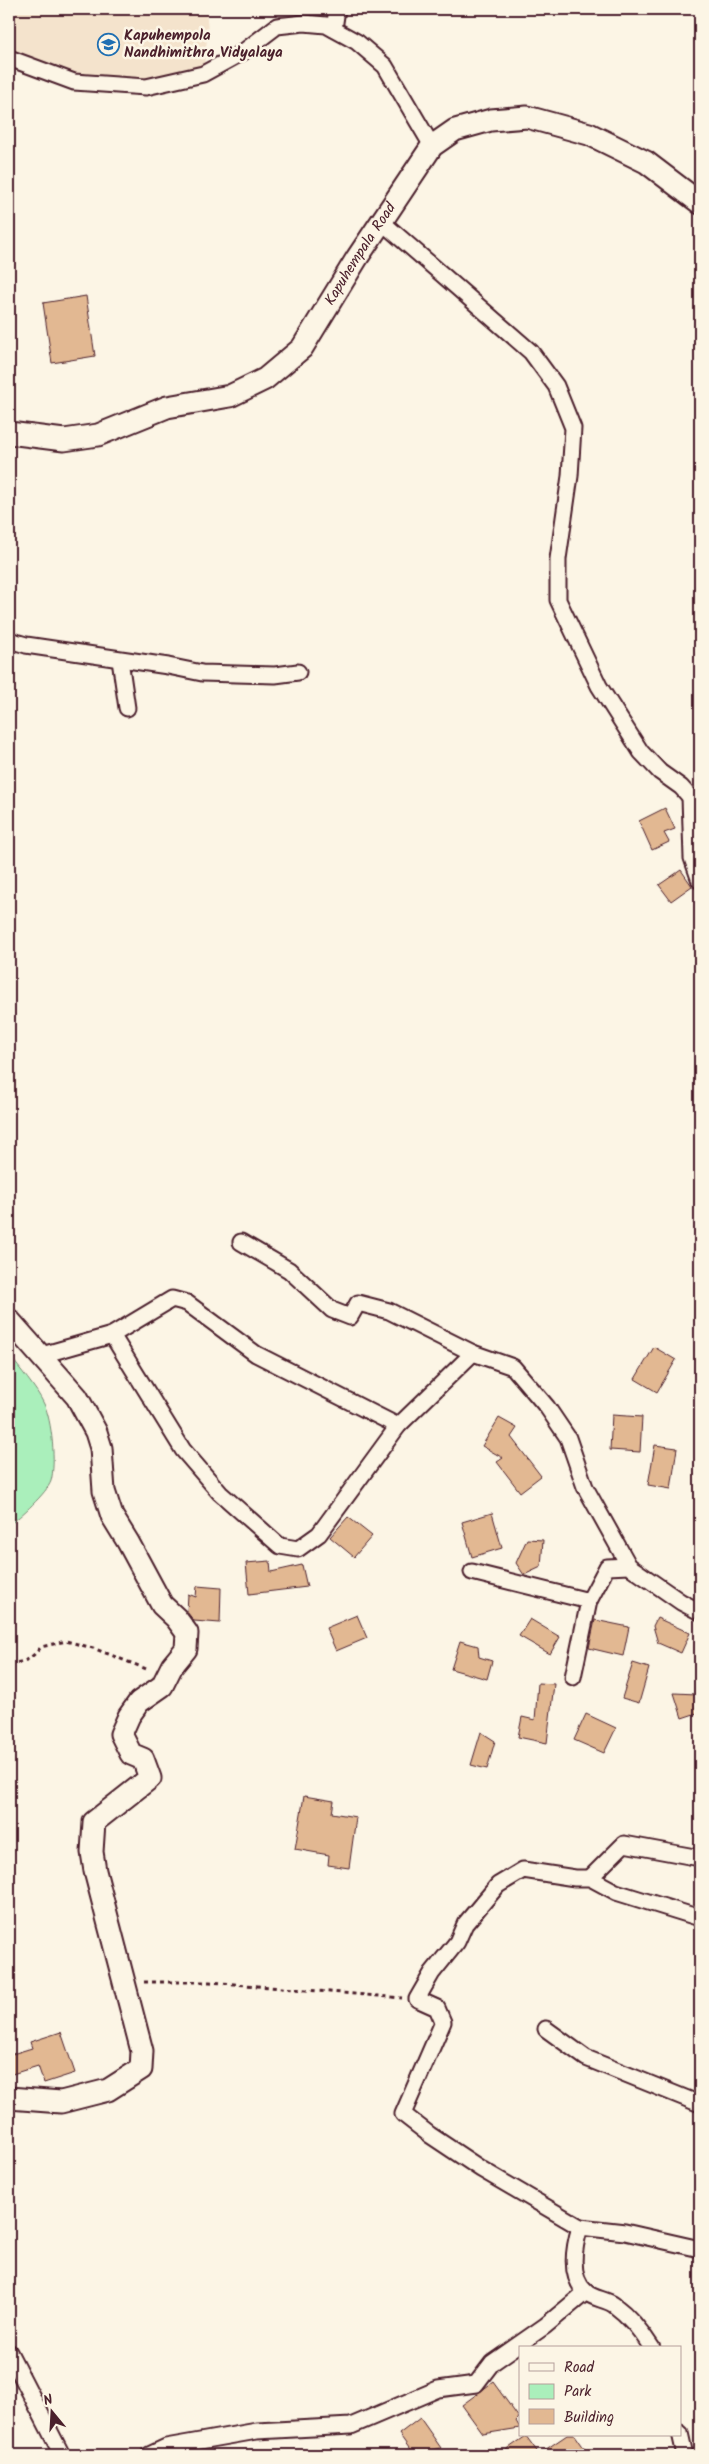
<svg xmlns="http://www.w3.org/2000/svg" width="709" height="2464" font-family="Kalam,sans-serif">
	<rect width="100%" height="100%" fill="#fcf5e5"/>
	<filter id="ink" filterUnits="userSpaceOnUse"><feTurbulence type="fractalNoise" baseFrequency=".02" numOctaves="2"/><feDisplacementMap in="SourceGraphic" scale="10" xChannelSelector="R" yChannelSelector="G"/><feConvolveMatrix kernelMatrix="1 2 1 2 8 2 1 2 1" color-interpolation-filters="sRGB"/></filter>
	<g filter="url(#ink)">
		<path fill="#f4e3cc" d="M9,9H206L208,31L203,74L146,87L74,82L9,58Z"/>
		<path fill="#aaefbb" stroke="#7a8773" d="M9,1354C20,1370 36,1387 44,1404C52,1421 56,1463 51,1481C47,1493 20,1517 9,1525Z"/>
		<g fill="#e2b892" stroke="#4a1f2b">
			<path d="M86,296L95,356L52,363L43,303Z"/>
			<path d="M665,808L675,829L664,833L669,842L652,850L639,821Z"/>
			<path d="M681,870L692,886L671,901L659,885Z"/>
			<path d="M654,1347L676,1360L657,1392L635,1379Z"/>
			<path d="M612,1415L642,1417L640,1452L610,1450Z"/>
			<path d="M499,1418L517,1428L511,1437L541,1476L520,1492L497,1462L503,1458L482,1446Z"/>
			<path d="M655,1445L677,1448L671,1489L648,1485Z"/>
			<path d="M492,1513L502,1548L472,1557L462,1522Z"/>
			<path d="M348,1517L372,1536L354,1557L330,1537Z"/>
			<path d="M527,1539L543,1540L541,1567L524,1575L516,1563Z"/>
			<path d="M270,1561L271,1572L302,1565L307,1587L249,1594L246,1563Z"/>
			<path d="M197,1586L221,1588L220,1623L194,1621L187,1612L188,1594L196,1597Z"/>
			<path d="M357,1615L367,1638L336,1651L326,1628Z"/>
			<path d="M657,1618L690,1633L681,1653L658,1643L653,1626Z"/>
			<path d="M530,1619L560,1637L550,1654L519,1636Z"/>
			<path d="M595,1620L629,1627L623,1656L589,1648Z"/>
			<path d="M460,1641L478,1646L479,1657L492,1661L487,1679L451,1669Z"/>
			<path d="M633,1663L649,1668L639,1703L622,1698Z"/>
			<path d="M538,1683L554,1684L547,1743L518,1737L522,1717L535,1720Z"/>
			<path d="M674,1693L697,1694L700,1712L682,1718Z"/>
			<path d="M586,1714L616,1728L604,1753L574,1740Z"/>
			<path d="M481,1732L495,1741L487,1769L471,1765Z"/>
			<path d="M304,1796L334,1801L332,1813L356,1817L349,1868L328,1865L329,1855L295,1849Z"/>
			<path d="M61,2032L75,2073L44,2083L38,2066L9,2075V2055L32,2048L30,2042Z"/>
			<path d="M493,2382L519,2418L516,2421L520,2428L483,2434L462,2405Z"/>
			<path d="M420,2418L441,2448L414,2455L399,2434Z"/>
			<path d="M567,2435H575L589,2455H499L526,2436L539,2454Z"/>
		</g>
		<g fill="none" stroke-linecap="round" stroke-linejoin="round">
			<defs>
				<g id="street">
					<path d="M334,29L337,9"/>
					<path d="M9,58L74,82L146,87L203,74L243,52L277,26L304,23L326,25L357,42L385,66L432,146"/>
					<path d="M382,222L531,352L556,386L573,428L570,476L558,559V600L599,686L641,752L660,772L681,787L690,797L700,799"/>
					<path d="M9,640L26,645L168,666L202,673L275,675L298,672"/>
					<path d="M120,660L127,708"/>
					<path d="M690,797L692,858L700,881"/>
					<path d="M241,1242L289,1270L332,1310L350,1317L358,1303L389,1311L473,1353"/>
					<path d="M112,1335L183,1450L220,1493L280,1546L298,1549L319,1534L398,1426L473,1353L513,1367L547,1407L568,1438L585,1487L629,1566L681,1602L700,1612"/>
					<path d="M42,1355L112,1335L172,1299L187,1303L256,1354L398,1426"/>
					<path d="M472,1572L589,1601"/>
					<path d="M573,1677L589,1601L607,1567L629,1566"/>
					<path d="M590,1878L624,1844L700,1858"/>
					<path d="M700,1918L616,1892L590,1878H575L523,1870L498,1885L465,1924L457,1942L432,1973L417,1999L437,2008L443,2022L403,2114L430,2135L481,2169L580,2227L625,2232L700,2249"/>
					<path d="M546,2029L586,2058L700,2104"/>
					<path d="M580,2227C574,2247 568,2276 586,2292C593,2299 606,2299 614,2305C629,2316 642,2332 652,2348"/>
					<path d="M9,2352L62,2455"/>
					<path d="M680,2433L685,2455"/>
					<path d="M149,2455L166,2447L257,2431L351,2426L438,2389L476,2384L492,2363L545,2326L586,2292"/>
				</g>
				<g id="secondary">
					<path id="s1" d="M9,433L64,440L98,435L167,407L230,396L265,379L302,348L357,258L432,146L455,130L491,120L527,117L589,134L646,162L700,203"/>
					<path d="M9,1320L77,1397L96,1432L101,1448L104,1491L112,1516L128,1542L162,1605L176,1618L187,1633L186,1649L172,1666L162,1686L139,1702L129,1716L121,1734L131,1754L143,1759L150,1778L94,1822L92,1852L95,1871L142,2051L141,2069L108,2090L61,2102L9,2098"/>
				</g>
			</defs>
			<use href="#street" stroke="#4a1f2b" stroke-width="19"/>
			<use href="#secondary" stroke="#4a1f2b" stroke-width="25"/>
			<g stroke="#4a1f2b" stroke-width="3" stroke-dasharray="4 4" stroke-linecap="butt">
				<path d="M9,1663C25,1663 31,1659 41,1647L66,1641L93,1648L149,1670"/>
				<path d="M144,1982H210L402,1998"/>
			</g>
			<use href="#street" stroke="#fcf5e5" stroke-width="15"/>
			<use href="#secondary" stroke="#fcf5e5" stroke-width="21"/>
		</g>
	</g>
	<defs>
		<symbol id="school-ring" viewBox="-11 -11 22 22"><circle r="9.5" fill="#fcf5e5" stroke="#1f6fb2" stroke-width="1.5"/><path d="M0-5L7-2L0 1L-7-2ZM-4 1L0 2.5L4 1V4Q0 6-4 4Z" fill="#1f6fb2"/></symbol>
	</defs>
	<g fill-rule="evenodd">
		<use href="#school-ring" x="96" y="32" width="25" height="25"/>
	</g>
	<g text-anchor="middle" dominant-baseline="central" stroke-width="5" stroke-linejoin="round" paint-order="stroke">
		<g font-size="15" font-weight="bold" fill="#4a1f2b" stroke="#fcf5e5" text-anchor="start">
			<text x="124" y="36">Kapuhempola<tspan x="124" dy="17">Nandhimithra Vidyalaya</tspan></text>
		</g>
		<g font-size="15" fill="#4a1f2b" stroke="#fcf5e5">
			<text stroke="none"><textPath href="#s1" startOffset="426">Kapuhempala Road</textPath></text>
		</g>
	</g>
	<rect width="709" height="2464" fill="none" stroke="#fcf5e5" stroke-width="30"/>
	<rect x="15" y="15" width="679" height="2434" fill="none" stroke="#4a1f2b" stroke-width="2" filter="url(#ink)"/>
	<rect x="519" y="2346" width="162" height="90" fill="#fcf5e5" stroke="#b59f9b"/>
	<rect x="529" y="2363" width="25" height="8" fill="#fcf5e5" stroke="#b59f9b"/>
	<text x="564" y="2372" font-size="15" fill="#4a1f2b">Road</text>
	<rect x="529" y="2384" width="25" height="15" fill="#aaefbb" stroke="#b59f9b"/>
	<text x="564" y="2396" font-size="15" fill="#4a1f2b">Park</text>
	<rect x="529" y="2409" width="25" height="15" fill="#e2b892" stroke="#b59f9b"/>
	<text x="564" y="2422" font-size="15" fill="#4a1f2b">Building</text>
	<g transform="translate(52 2412) rotate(342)" stroke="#fcf5e5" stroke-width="4" paint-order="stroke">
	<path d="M0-4L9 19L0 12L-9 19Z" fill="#4a1f2b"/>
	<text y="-8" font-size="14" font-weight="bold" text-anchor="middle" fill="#4a1f2b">N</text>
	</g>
</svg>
